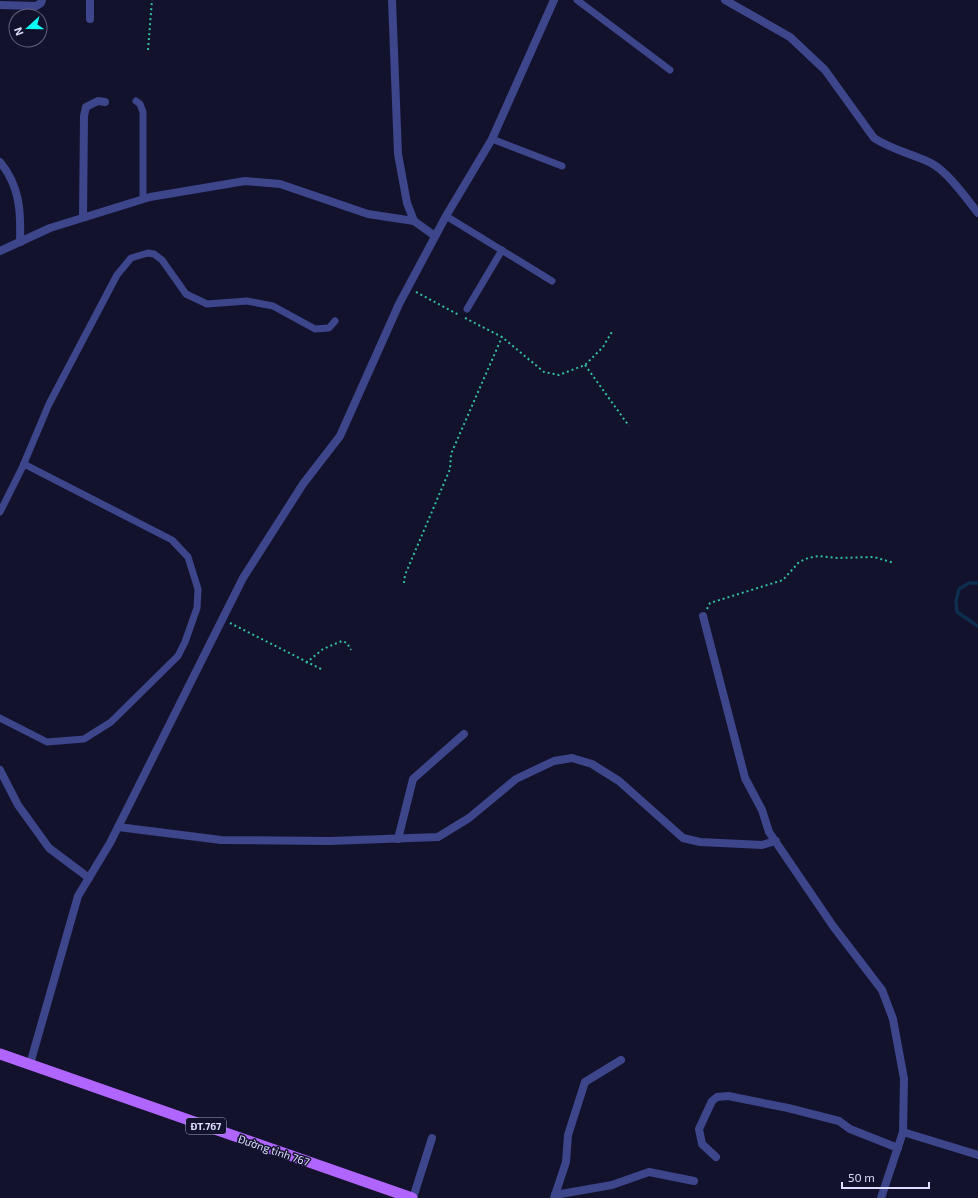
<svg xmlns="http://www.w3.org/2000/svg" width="978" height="1198" font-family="'Exo 2',sans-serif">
	<rect width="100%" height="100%" fill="#13122c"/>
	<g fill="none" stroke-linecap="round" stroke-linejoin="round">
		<path stroke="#0e2e4f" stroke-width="3.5" d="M978,583H969L959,589L956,601L957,612L978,626"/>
		<g stroke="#32bea3" stroke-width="2" stroke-dasharray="2 3" stroke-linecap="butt">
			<path d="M148,50L152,0"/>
			<path d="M416,292L459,315"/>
			<path d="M465,318L502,337L544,372L559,375L585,365L603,347L613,330"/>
			<path d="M585,365L629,426"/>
			<path d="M404,583L405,575L450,469L451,454L502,337"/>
			<path d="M707,609L710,603L783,580L799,562L808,558L819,556L838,558L874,557L894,563"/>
			<path d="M230,623L321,669"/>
			<path d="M306,663L323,649L342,641L347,643L351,650"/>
		</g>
		<g stroke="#3d458b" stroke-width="7">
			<path d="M577,0L670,70"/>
			<path d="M136,101L140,104L143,112V199"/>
			<path d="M492,139L562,166"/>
			<path d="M446,216L552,281"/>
			<path d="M467,309L502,250"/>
			<path d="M0,512L22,468L49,404L117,275L131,258L148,253L154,254L162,260L186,294L207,304L247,301L273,306L315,329L329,328L335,321"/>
			<path d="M0,718L47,742L84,739L111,722L178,656L185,642L197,608L198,589L188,557L172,540L24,464"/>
		</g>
		<g stroke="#3d458b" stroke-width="8">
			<path d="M392,0L398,154L407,203L414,221L435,236"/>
			<path d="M725,0L790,37L825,70L874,138C892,150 913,154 931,163C948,172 966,198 978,213"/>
			<path d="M0,5L36,6L41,3L42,0"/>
			<path d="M90,19V0"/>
			<path d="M0,162C20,186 21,212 20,242"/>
			<path d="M83,217L84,116L86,107L98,101L105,102"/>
			<path d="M0,251L50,228L150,197L245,181L280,184L368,214L414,221"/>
			<path d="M703,616L745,778L762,810L769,832L833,926L882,990L893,1019L904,1079L903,1132L881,1198"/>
			<path d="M0,770L18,805L49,848L89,878"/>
			<path d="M118,827L221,840L330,841L438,837L469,818L516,779L554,761L572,758L592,764L619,781L683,838L700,842L762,845L776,841"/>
			<path d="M398,839L413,779L464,734"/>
			<path d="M30,1064L78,896L110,843L243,578L303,484L340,436L399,304L446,216L492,139L554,0"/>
			<path d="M903,1132L978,1155"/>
			<path d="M716,1157L702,1144L699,1129L712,1101L717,1097L728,1096L788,1108L839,1121L850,1129L898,1148"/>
			<path d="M555,1195L612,1185L649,1172L694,1181"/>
			<path d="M413,1198L432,1138"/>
			<path d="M554,1198L566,1162L568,1135L585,1082L621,1060"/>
		</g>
		<path stroke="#b065fe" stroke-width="11" d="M0,1054L412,1198"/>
	</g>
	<g text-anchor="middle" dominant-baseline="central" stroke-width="3" stroke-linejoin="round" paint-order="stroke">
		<rect fill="#13122c" stroke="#a0a1c0" stroke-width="1" x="186" y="1118" width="40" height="16" rx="3"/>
		<g font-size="10" font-weight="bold" fill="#dddeff">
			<text x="206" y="1126">ĐT.767</text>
		</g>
		<g font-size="11" fill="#dddeff" stroke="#13122c">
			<text transform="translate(274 1150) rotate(19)">Đường tỉnh 767</text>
		</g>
	</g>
	<g transform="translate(28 28) rotate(249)"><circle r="19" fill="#13122c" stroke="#646480"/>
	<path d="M0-3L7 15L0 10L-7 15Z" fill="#0bfdf5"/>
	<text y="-6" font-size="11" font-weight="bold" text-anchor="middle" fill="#dddeff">N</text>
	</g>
	<path d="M842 1182v6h87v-6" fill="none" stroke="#dddeff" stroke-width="2"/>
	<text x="848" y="1182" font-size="12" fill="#dddeff" stroke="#13122c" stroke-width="3" paint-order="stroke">50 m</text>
</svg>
